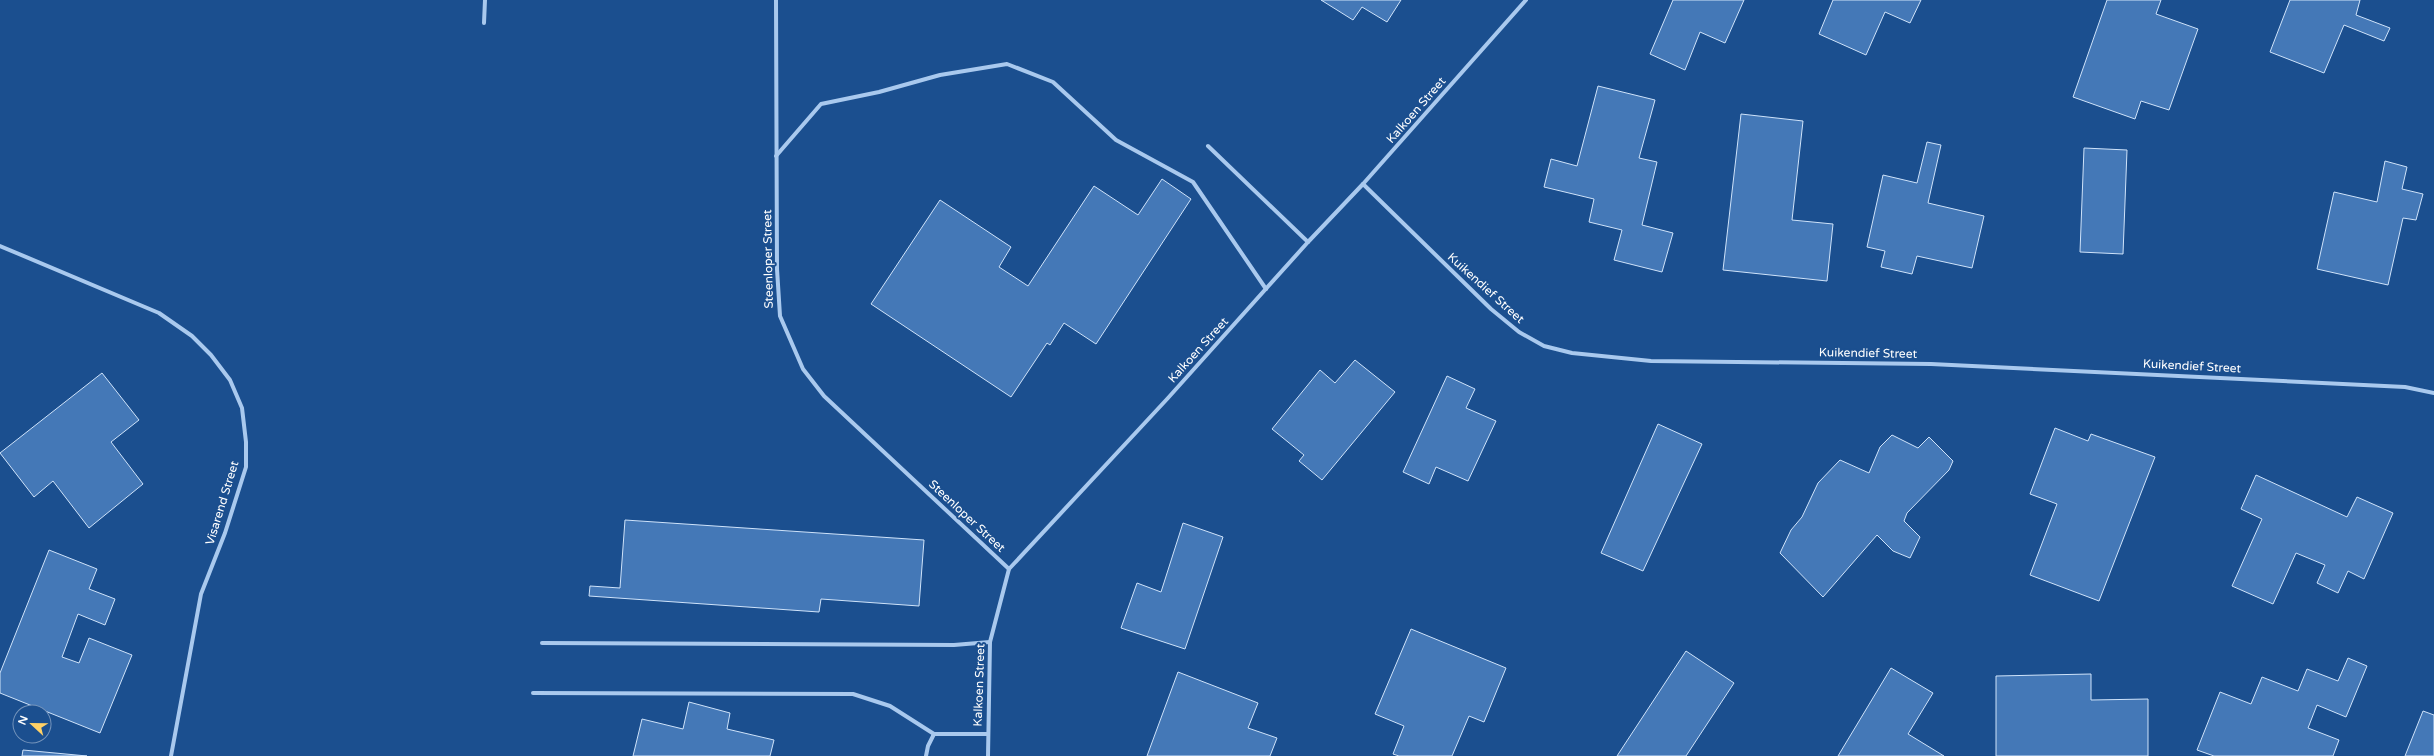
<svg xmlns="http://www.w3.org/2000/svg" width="2434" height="756" font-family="'Varela Round',sans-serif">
	<rect width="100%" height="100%" fill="#1b4f8f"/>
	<g fill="#4478b7" stroke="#cfe3fa">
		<path d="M1321,0H1401L1387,22L1362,7L1353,20Z"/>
		<path d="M1673,0H1744L1725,43L1700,32L1685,70L1650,54Z"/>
		<path d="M1833,0H1921L1910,23L1885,12L1866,55L1819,34Z"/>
		<path d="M2107,0H2161L2156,14L2198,29L2169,110L2141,101L2135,119L2073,97Z"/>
		<path d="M2290,0H2360L2356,15L2390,28L2384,41L2344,25L2324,73L2270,52Z"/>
		<path d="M1598,86L1655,100L1639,158L1657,162L1642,225L1673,233L1662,272L1614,260L1622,230L1589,222L1594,199L1544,187L1551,159L1577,166Z"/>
		<path d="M1741,114L1803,121L1792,220L1833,224L1827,281L1723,270Z"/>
		<path d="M1927,142L1941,145L1928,203L1984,216L1972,268L1917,256L1912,274L1881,267L1885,251L1867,247L1883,175L1917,183Z"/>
		<path d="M2084,148L2127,150L2123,254L2080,252Z"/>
		<path d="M2385,161L2407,167L2402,189L2423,194L2416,220L2403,218L2388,285L2317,269L2334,192L2377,202Z"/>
		<path d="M1162,179L1191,199L1096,344L1064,323L1050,345L1047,343L1011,397L871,304L940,200L1011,247L999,267L1028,286L1094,186L1138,215Z"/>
		<path d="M1355,360L1395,392L1322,480L1299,461L1304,455L1272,429L1320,370L1335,383Z"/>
		<path d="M102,373L139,420L111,442L143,484L89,528L53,481L34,497L0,453Z"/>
		<path d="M1447,376L1475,389L1466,408L1496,421L1468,481L1436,467L1429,484L1403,472Z"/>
		<path d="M1658,424L1702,444L1643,571L1601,553Z"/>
		<path d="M2055,428L2088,441L2091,434L2155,457L2099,601L2030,575L2057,504L2030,494Z"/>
		<path d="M1892,435L1918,448L1929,437L1953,461L1949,470L1907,513L1904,521L1920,537L1910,558L1893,551L1877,535L1823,597L1780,553L1791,530L1802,517L1818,483L1840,460L1869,473L1880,447Z"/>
		<path d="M2256,475L2347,517L2357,497L2393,513L2364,579L2348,571L2338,593L2317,583L2325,565L2296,553L2273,604L2232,586L2262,519L2241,509Z"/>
		<path d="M625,520L924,540L919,606L821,599L819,612L589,596L590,586L620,588Z"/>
		<path d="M1183,523L1223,537L1185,649L1121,628L1137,583L1161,592Z"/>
		<path d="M49,550L97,569L89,589L115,599L105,625L78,614L62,657L79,663L89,638L132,655L100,733L0,693V673Z"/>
		<path d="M1411,629L1506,668L1484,722L1469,716L1452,756H1399L1393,754L1404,726L1375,714Z"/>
		<path d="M1686,651L1734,683L1686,756H1617Z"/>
		<path d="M2348,658L2367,666L2346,717L2317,705L2308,728L2339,740L2333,756H2214L2197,750L2220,692L2251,704L2262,677L2298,691L2307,669L2338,681Z"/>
		<path d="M1891,668L1933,693L1908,734L1944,756H1838Z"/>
		<path d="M1178,672L1258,703L1248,728L1277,738L1270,756H1147Z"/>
		<path d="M2091,674V700L2148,699V756H1996V676Z"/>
		<path d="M689,702L730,713L727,729L774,740L770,756H633L642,719L683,729Z"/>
		<path d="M2423,711L2434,715V756H2405Z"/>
		<path d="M23,750L87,756H22Z"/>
	</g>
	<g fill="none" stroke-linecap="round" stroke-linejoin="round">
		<g stroke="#a9c9ee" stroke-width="4">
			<path d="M776,0L777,269L780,316L803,369L824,396L1009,569"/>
			<path d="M484,23L485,0"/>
			<path d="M1208,146L1308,242"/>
			<path d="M776,156L821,104L879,92L940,75L1007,64L1053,82L1116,140L1193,182L1266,289"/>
			<path d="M1363,184L1491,309L1519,332L1544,346L1572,353L1651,361L1931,364L2405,387L2434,393"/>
			<path d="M0,246L159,313L192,336L211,355L230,380L242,408L246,442V467L225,533L201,594L171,756"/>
			<path d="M542,643L954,645L990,642"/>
			<path d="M533,693L853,694L890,706L934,734"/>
			<path d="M926,756L928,746L934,734H988"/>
			<path d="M988,756L990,642L1009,569L1168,398L1308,242L1363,184L1526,0"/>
		</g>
	</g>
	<g text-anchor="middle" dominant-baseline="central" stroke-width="4" stroke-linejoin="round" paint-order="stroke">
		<g font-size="12" fill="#fff" stroke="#1b4f8f">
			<text transform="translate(1416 110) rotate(-49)">Kalkoen Street</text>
			<text transform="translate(768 259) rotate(-91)">Steenloper Street</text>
			<text transform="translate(1486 288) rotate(42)">Kuikendief Street</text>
			<text transform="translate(1198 350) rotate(-48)">Kalkoen Street</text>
			<text transform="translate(1868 353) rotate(1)">Kuikendief Street</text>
			<text transform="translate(2192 366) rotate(3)">Kuikendief Street</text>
			<text transform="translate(222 503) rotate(-73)">Visarend Street</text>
			<text transform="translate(967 516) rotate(43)">Steenloper Street</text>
			<text transform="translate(979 685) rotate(-88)">Kalkoen Street</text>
		</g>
	</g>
	<g transform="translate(32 724) rotate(292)"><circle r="19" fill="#1b4f8f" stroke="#7695bc"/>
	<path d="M0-3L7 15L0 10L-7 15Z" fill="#ffd166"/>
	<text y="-6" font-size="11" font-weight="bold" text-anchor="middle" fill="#ffffff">N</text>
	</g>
</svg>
